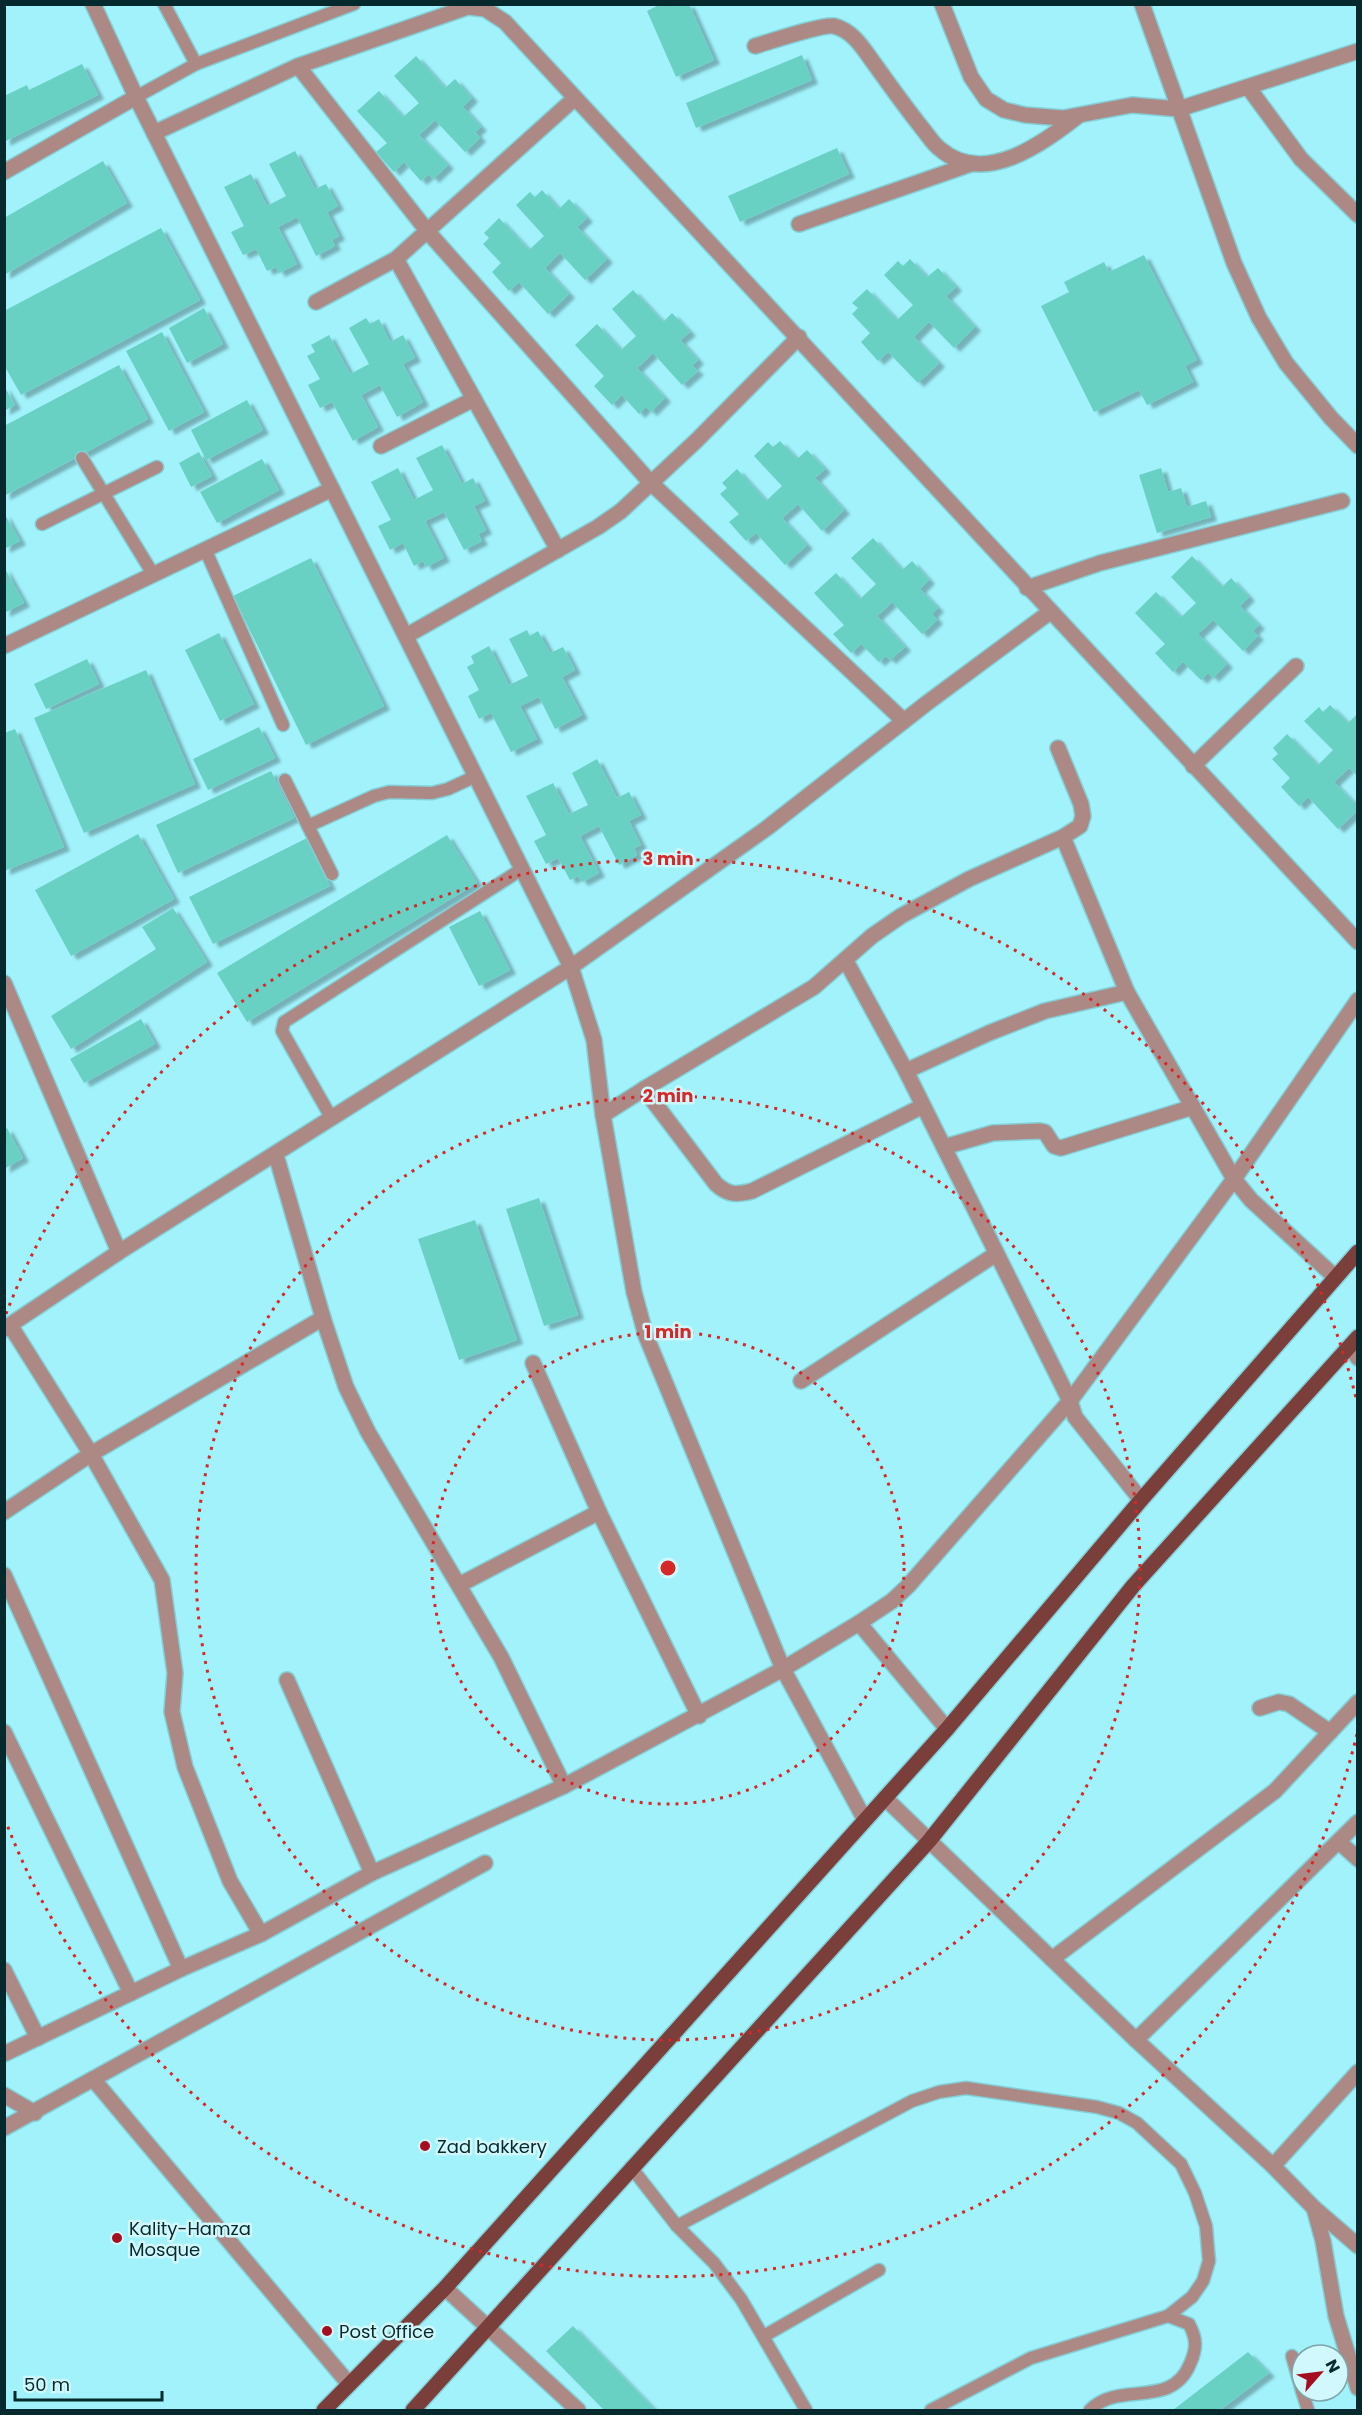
<svg xmlns="http://www.w3.org/2000/svg" width="1362" height="2415" font-family="Poppins,sans-serif">
	<defs>
		<filter id="shadow"><feDropShadow dx="6" dy="4" stdDeviation="1.5" flood-color="#0004"/></filter>
	</defs>
	<rect width="100%" height="100%" fill="#a1f2fb"/>
	<g fill="#69d1c4" filter="url(#shadow)">
		<path d="M661,4H689L714,60L676,77L647,11Z"/>
		<path d="M802,55L812,80L696,128L686,103Z"/>
		<path d="M416,56L445,88L455,79L472,98L463,107L481,127L475,132L480,138L465,152L435,120L419,135L448,165L433,179L429,174L421,181L404,162L394,172L376,152L387,143L357,111L379,91L403,117L419,103L394,76Z"/>
		<path d="M82,64L98,95L4,142V96L27,85L29,90Z"/>
		<path d="M837,148L849,174L740,222L728,196Z"/>
		<path d="M295,151L315,189L326,184L338,206L327,212L339,236L332,240L335,246L316,256L297,217L278,227L297,264L279,273L276,267L267,271L256,249L243,255L231,232L244,226L224,187L251,174L267,206L286,196L269,164Z"/>
		<path d="M103,161L127,203L4,275V218Z"/>
		<path d="M542,190L559,209L569,199L587,218L577,227L607,259L585,280L560,253L545,268L569,294L548,314L519,282L509,291L492,272L501,263L483,244L489,238L484,233L499,218L529,250L544,236L516,205L530,192L535,197Z"/>
		<path d="M161,228L200,300L21,395L4,365V311Z"/>
		<path d="M1144,255L1197,360L1185,366L1193,382L1147,405L1139,390L1094,412L1041,306L1069,292L1064,282L1104,262L1109,272Z"/>
		<path d="M910,259L927,277L938,268L956,287L946,296L975,327L954,348L929,322L914,337L939,363L918,383L888,352L878,361L861,342L870,333L852,314L858,308L852,303L867,289L897,320L913,305L884,275L898,261L903,266Z"/>
		<path d="M633,290L663,322L672,313L690,332L680,340L698,360L692,366L698,371L682,385L653,353L637,368L665,398L651,412L646,407L639,414L622,395L612,405L594,386L604,376L575,345L597,324L621,350L636,336L612,309Z"/>
		<path d="M204,308L223,344L187,363L169,328Z"/>
		<path d="M366,318L370,324L379,319L390,342L403,335L415,358L403,364L423,402L397,417L380,385L361,395L378,427L353,441L332,402L320,408L308,385L320,379L307,356L315,352L311,345L329,335L350,374L369,364L349,328Z"/>
		<path d="M162,332L204,412L169,431L126,351Z"/>
		<path d="M119,365L148,419L4,496V426Z"/>
		<path d="M4,386L15,405L4,411Z"/>
		<path d="M247,400L263,430L206,460L191,430Z"/>
		<path d="M780,441L797,459L807,450L825,469L815,478L844,510L822,531L798,504L782,518L807,545L785,565L756,533L746,541L729,522L739,514L720,494L727,488L722,483L737,469L766,501L782,486L754,456L768,442L773,447Z"/>
		<path d="M442,445L462,484L473,478L485,501L474,506L486,530L478,534L482,541L464,550L444,512L425,521L444,558L426,567L423,561L414,566L403,543L390,550L378,526L391,520L371,482L398,468L414,500L433,490L416,458Z"/>
		<path d="M199,452L212,476L191,487L179,463Z"/>
		<path d="M262,459L279,490L217,523L200,492Z"/>
		<path d="M1161,468L1168,492L1181,488L1187,507L1206,501L1211,517L1157,533L1139,475Z"/>
		<path d="M4,513L20,541L4,549Z"/>
		<path d="M873,538L902,570L912,561L929,580L920,589L938,608L932,614L937,620L922,634L892,602L877,616L905,647L890,660L886,656L879,662L861,644L851,653L833,634L844,625L814,593L836,573L860,599L876,584L851,558Z"/>
		<path d="M1192,556L1222,587L1231,578L1249,597L1240,606L1259,625L1253,631L1258,636L1243,651L1213,620L1198,634L1227,664L1213,678L1208,673L1201,680L1183,662L1173,672L1155,653L1165,644L1135,613L1156,592L1181,617L1196,603L1171,577Z"/>
		<path d="M311,558L384,706L306,745L233,596Z"/>
		<path d="M4,567L24,603L4,613Z"/>
		<path d="M527,630L530,636L538,631L550,653L563,647L575,670L562,677L582,715L555,729L539,697L520,706L537,739L511,752L491,713L479,719L468,696L479,690L467,667L474,663L471,656L489,646L509,685L528,676L509,639Z"/>
		<path d="M219,633L254,704L220,721L185,650Z"/>
		<path d="M87,659L99,684L46,709L34,684Z"/>
		<path d="M146,670L195,784L84,833L34,718Z"/>
		<path d="M1330,705L1348,723L1358,713V776L1349,768L1334,782L1358,807V810L1338,829L1308,797L1299,806L1281,787L1290,778L1272,759L1278,754L1273,748L1287,734L1318,765L1333,750L1304,721L1319,707L1323,712Z"/>
		<path d="M259,727L275,758L208,790L193,759Z"/>
		<path d="M15,729L64,847L4,871V733Z"/>
		<path d="M597,759L617,798L629,792L641,815L629,821L641,845L634,848L637,855L619,865L599,826L580,836L599,873L582,882L578,876L570,880L558,858L546,864L534,841L546,835L526,796L553,783L569,814L588,805L572,773Z"/>
		<path d="M271,771L294,818L178,873L156,825Z"/>
		<path d="M138,834L174,899L71,956L35,890Z"/>
		<path d="M447,835L477,883L247,1022L217,973Z"/>
		<path d="M307,838L330,886L213,944L189,897Z"/>
		<path d="M173,908L207,962L71,1049L51,1016L156,949L142,927Z"/>
		<path d="M480,911L510,970L479,986L449,927Z"/>
		<path d="M141,1019L155,1044L84,1083L70,1059Z"/>
		<path d="M7,1128L23,1158L4,1169V1130Z"/>
		<path d="M539,1198L578,1315L544,1326L506,1209Z"/>
		<path d="M475,1220L517,1340L459,1360L418,1239Z"/>
		<path d="M573,2326L655,2410H604L546,2351Z"/>
		<path d="M1248,2352L1269,2373L1220,2410H1173Z"/>
	</g>
	<g fill="none" stroke-linecap="round" stroke-linejoin="round">
		<defs>
			<g id="lane">
				<path d="M164,4L196,64"/>
				<path d="M136,97L196,64L354,4"/>
				<path d="M82,458L153,574"/>
				<path d="M42,524L157,467"/>
				<path d="M205,549L283,725"/>
				<path d="M285,780L332,874"/>
				<path d="M308,826L374,796L389,792L432,793L448,789L476,776"/>
				<path d="M332,1119L282,1031L284,1022L522,869"/>
				<path d="M631,2167L677,2226L714,2263L741,2299L806,2410"/>
				<path d="M677,2226L912,2101L939,2092L966,2088L1097,2107L1119,2113L1137,2123L1181,2164L1195,2193L1206,2226L1209,2261L1203,2281L1192,2297L1168,2316L1031,2358L931,2410"/>
				<path d="M764,2336L879,2270"/>
				<path d="M1292,2356L1302,2391"/>
				<path d="M1302,2391L1308,2410"/>
				<path d="M1090,2410C1119,2380 1171,2410 1190,2364C1197,2348 1197,2339 1189,2324L1168,2316"/>
			</g>
			<g id="street">
				<path d="M93,4L136,97L571,967L594,1040L603,1115L634,1292L646,1336L783,1669L865,1820"/>
				<path d="M942,4L971,77L986,99L1004,110L1025,115L1063,118L1132,105L1179,109L1358,51"/>
				<path d="M1142,4L1234,263L1259,318L1286,363L1331,418L1358,446"/>
				<path d="M755,46C769,42 823,24 834,26C854,31 864,50 876,66C891,87 906,108 922,128C928,135 933,144 940,149C984,187 1042,144 1078,116"/>
				<path d="M298,66L428,232L650,482L904,721"/>
				<path d="M1248,87L1301,159L1358,215"/>
				<path d="M154,133L298,66L468,7L485,9L505,22C790,328 1072,637 1358,942"/>
				<path d="M4,172L136,97"/>
				<path d="M799,224L971,164"/>
				<path d="M396,259L558,550"/>
				<path d="M316,302L396,259L575,98"/>
				<path d="M381,446L474,399"/>
				<path d="M1027,588L1100,563L1342,501"/>
				<path d="M406,636L598,527L621,511L696,441L799,337"/>
				<path d="M4,646L332,489"/>
				<path d="M1193,766L1296,666"/>
				<path d="M1063,837L1127,992L1234,1179L1251,1200L1335,1277"/>
				<path d="M846,961L906,1071L1070,1401L1075,1417L1141,1500"/>
				<path d="M4,983L119,1252"/>
				<path d="M906,1071L989,1033L1045,1011L1127,992"/>
				<path d="M644,1089L814,987L872,936L901,916L969,879L1063,837L1080,826L1083,816L1081,804L1058,748"/>
				<path d="M603,1115L644,1089L716,1184C728,1195 736,1195 752,1191L923,1106"/>
				<path d="M944,1147L993,1133L1040,1131L1045,1132L1054,1146L1061,1148L1193,1107"/>
				<path d="M276,1155L323,1318L346,1387L368,1432L501,1657L564,1786"/>
				<path d="M10,1325L91,1454L162,1580L175,1673L172,1712L185,1767L230,1881L261,1934"/>
				<path d="M4,1329L119,1252L571,967L767,828L927,703L1050,612"/>
				<path d="M1350,1346L1358,1358"/>
				<path d="M533,1363L599,1512L699,1716"/>
				<path d="M801,1381L996,1254"/>
				<path d="M4,1512L91,1454L323,1318"/>
				<path d="M4,1575L181,1969"/>
				<path d="M459,1585L599,1512"/>
				<path d="M859,1623L947,1729"/>
				<path d="M287,1680L372,1873"/>
				<path d="M1260,1708L1279,1702L1289,1704L1330,1732"/>
				<path d="M4,1732L131,1993"/>
				<path d="M885,1798L1136,2040L1273,2166L1314,2208L1358,2246"/>
				<path d="M1339,1842L1358,1859"/>
				<path d="M1052,1959L1275,1791L1358,1702"/>
				<path d="M4,1970L38,2038"/>
				<path d="M1136,2040L1358,1822"/>
				<path d="M4,2054L181,1969L261,1934L372,1873L564,1786L783,1669L859,1623L892,1601L908,1586L1070,1401L1234,1179L1358,1000"/>
				<path d="M93,2079L349,2384"/>
				<path d="M4,2095L35,2113"/>
				<path d="M4,2128L485,1863"/>
				<path d="M1273,2166L1358,2072"/>
				<path d="M1314,2208L1323,2241L1336,2316L1358,2388"/>
				<path d="M445,2288L578,2410"/>
			</g>
			<g id="primary">
				<path d="M324,2410L445,2288L947,1729L1141,1500L1358,1252"/>
				<path d="M413,2410L929,1841L1133,1586L1358,1337"/>
			</g>
		</defs>
		<use href="#lane" stroke="#85ced6" stroke-width="15"/>
		<use href="#street" stroke="#85ced6" stroke-width="18"/>
		<use href="#primary" stroke="#85ced6" stroke-width="18"/>
		<use href="#lane" stroke="#ad8985" stroke-width="12"/>
		<use href="#street" stroke="#ad8985" stroke-width="15"/>
		<use href="#primary" stroke="#7a3e3b" stroke-width="15"/>
	</g>
	<g fill="none" stroke="#d62828" stroke-width="3" stroke-dasharray="3 6">
		<circle cx="668" cy="1568" r="236"/>
		<circle cx="668" cy="1568" r="472"/>
		<path d="M1357 1734A709 709 0 0 1 6 1822M6 1314A709 709 0 0 1 1357 1402"/>
	</g>
	<g fill="#a60d1f" stroke="#d1f8fc" stroke-width="2">
		<circle cx="425" cy="2146" r="6"/>
		<circle cx="117" cy="2238" r="6"/>
		<circle cx="327" cy="2331" r="6"/>
	</g>
	<g text-anchor="middle" dominant-baseline="central" stroke-width="5" stroke-linejoin="round" paint-order="stroke">
		<g font-size="18" fill="#05292c" stroke="#d1f8fc" text-anchor="start">
			<text x="437" y="2146">Zad bakkery</text>
			<text x="129" y="2228">Kality-Hamza<tspan x="129" dy="21">Mosque</tspan></text>
			<text x="339" y="2331">Post Office</text>
		</g>
	</g>
	<circle cx="668" cy="1568" r="9" fill="#d62828" stroke="#d1f8fc" stroke-width="3"/>
	<g font-size="18" text-anchor="middle" font-weight="bold" fill="#d62828" stroke="#d1f8fc" stroke-width="5" stroke-linejoin="round" paint-order="stroke">
		<text x="668" y="865">3 min</text>
		<text x="668" y="1102">2 min</text>
		<text x="668" y="1338">1 min</text>
	</g>
	<rect width="1362" height="2415" fill="none" stroke="#05292c" stroke-width="12"/>
	<g transform="translate(1320 2373) rotate(62)"><circle r="28" fill="#d1f8fc" stroke="#7fa5a9" stroke-width="1.5"/>
	<path d="M0-4.5L10 22L0 15L-10 22Z" fill="#a60d1f"/>
	<text y="-9" font-size="16" font-weight="bold" text-anchor="middle" fill="#05292c">N</text>
	</g>
	<path d="M15 2391v9h147v-9" fill="none" stroke="#05292c" stroke-width="3"/>
	<text x="24" y="2391" font-size="18" fill="#05292c" stroke="#d1f8fc" stroke-width="4.5" paint-order="stroke">50 m</text>
</svg>
